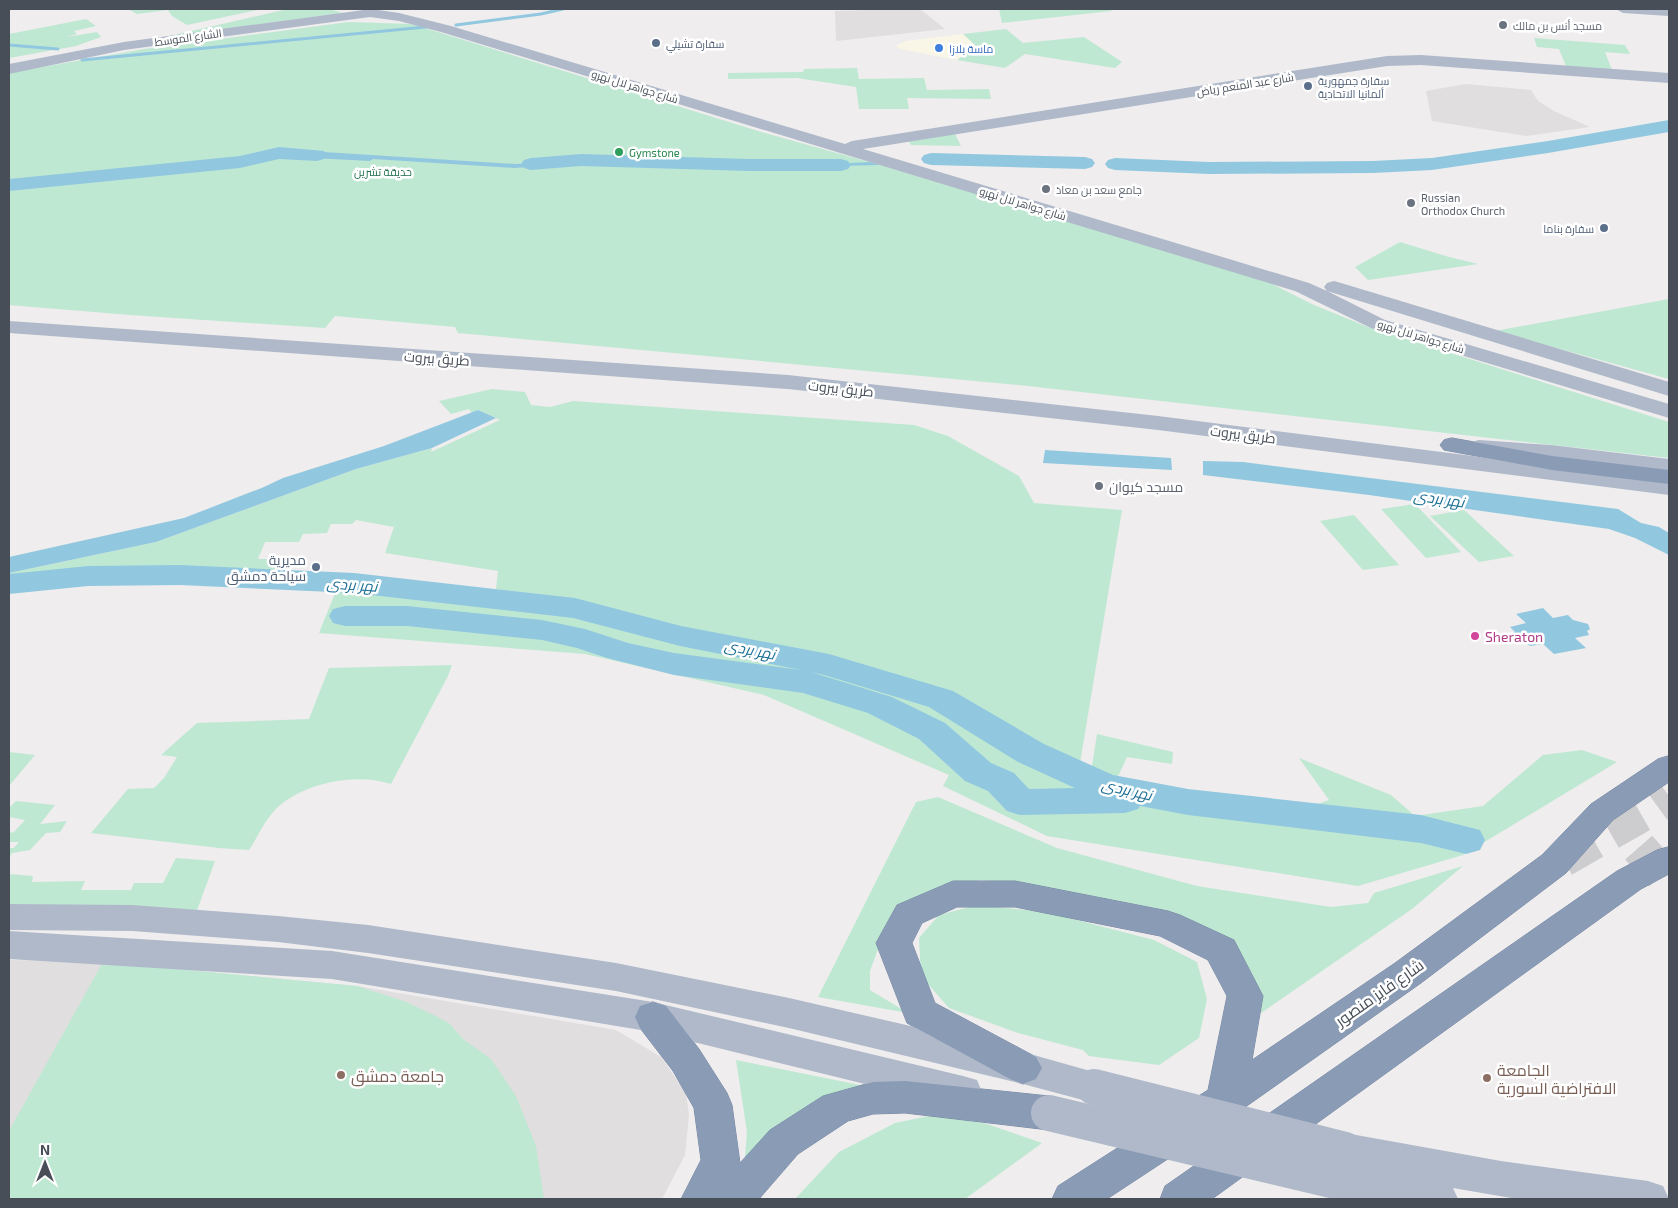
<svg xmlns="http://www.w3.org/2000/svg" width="1678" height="1208" font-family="'Exo 2',Cairo,sans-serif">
	<rect width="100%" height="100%" fill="#efeded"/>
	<path fill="#f9f6e7" d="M963,34L976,46L957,60L910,51L900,49L896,46L905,41Z"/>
	<g fill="#e0dede">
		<path d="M903,9H920L945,29L836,41L835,11Z"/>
		<path d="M1466,84L1531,90L1538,101L1554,111L1590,127L1526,136L1432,121L1426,91Z"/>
		<path d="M9,960L103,962L357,986L616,1030L661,1057L686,1093L689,1115L685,1155L662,1199H9Z"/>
	</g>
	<g fill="#bfe8d3">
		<path d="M128,9H262L187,25L172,16L168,10L137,14Z"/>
		<path d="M288,9H329L343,13L165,37Z"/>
		<path d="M999,9H1112L1111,11L1002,23Z"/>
		<path d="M86,19L96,26L74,31L77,34L66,37L97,32L101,37L76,46L9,58V34Z"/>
		<path d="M349,22L412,24L765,133L880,165L1266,281L1314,305L1368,327L1669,422V458L1019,385L458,333L455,327L335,316L325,328L130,315L9,305V73L144,49Z"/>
		<path d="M1006,29L1023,43L1084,37L1122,62L1115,68L1025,54L1005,68L957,60L976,46L963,34Z"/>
		<path d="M1534,38L1625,45L1630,54L1605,52L1612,70L1566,66L1559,49L1537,47Z"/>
		<path d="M857,68L859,79L924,78L927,90L989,89L991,99L907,98L909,109H859L856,87L797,78L728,79V73L803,72L804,69Z"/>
		<path d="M955,134L961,146L911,145L909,141Z"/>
		<path d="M1400,242L1449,257L1478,264L1368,280L1355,267Z"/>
		<path d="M1669,299V379L1495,331Z"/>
		<path d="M492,389L525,392L531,405L550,407L573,401L914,425L948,436L1019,476L1034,503L1122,510L1080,763L1013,737L958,702L852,665L691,632L608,610L496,589L498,571L385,553L394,527L356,520L352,524H331L327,533L303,534L299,542H265L258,559H279L276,566H285L279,579L197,572L91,569L9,580V573L156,542L356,469L432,448L431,452L500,420L478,410L472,413L469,409L451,414L439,401Z"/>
		<path d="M1415,504L1461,552L1426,558L1381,509Z"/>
		<path d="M1464,510L1514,556L1479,562L1430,516Z"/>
		<path d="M1354,515L1399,565L1363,570L1320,521Z"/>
		<path d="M338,586L512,604L575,615L791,663L935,703L1027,762L1089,785L1097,734L1173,752L1172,764L1127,757L1110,794L1273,820L1329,800L1299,758L1391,795L1415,816L1483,806L1543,755L1582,750L1617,762L1463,855L1358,886L1047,836L943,786L949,775L764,695L585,654L319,633Z"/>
		<path d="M452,665L448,676L391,784C356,772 300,783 274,811C264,822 257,838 249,850L219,848L91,833L128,789L154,788L164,778L177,757L161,755L197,723L309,719L329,668Z"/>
		<path d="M9,752L35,755L9,786Z"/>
		<path d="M938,797L1057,848L1197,886L1331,907L1368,903L1374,893L1463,866L1412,909L1261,1013L1255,999L1229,955L1025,884L980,880L920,899L882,938L870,971V990L908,1013L818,997L916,802Z"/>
		<path d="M16,801L55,805L40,824L67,821L60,832L46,833L30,850L12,853L9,858V848H14L19,842H9V833L14,832L25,820L9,817V808Z"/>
		<path d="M176,858L215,861L196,913L9,905V874L33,876L32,882L85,881L81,890H131L134,883H163Z"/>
		<path d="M977,905L1046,912L1154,940L1197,962L1207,999L1199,1038L1159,1065L1089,1056L1083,1050L1018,1033L949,1008L921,976L919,938L939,915Z"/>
		<path d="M103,962L357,986L404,1001L438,1017L450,1024L463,1039L491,1059L516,1096L536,1146L544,1199H9V1131Z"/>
		<path d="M736,1060L860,1085L797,1118L744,1170L747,1132Z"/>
		<path d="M939,1114L987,1124L1042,1143L965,1199H795L839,1152L895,1123Z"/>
	</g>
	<g fill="#91c8e0">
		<path d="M276,149L516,164L587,161L795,166L870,162L880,165L748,168L586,163L514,168L373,159L370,161L274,156L272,152Z"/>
		<path d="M478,410L496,418L432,448L356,469L156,542L9,573V557L184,518L264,487L283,478L384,446Z"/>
		<path d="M1045,450L1171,458L1172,470L1043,463Z"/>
		<path d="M1203,461L1243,462L1618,509L1641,523L1659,527L1669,533V555L1635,538L1609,529L1369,495L1203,475Z"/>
		<path d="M1543,608L1553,618L1568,615L1573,620L1588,624L1590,629L1587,631L1589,635L1575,638L1586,648L1554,654L1543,644L1530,646L1525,642L1512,638L1510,636L1515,632L1510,627L1526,623L1516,614Z"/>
	</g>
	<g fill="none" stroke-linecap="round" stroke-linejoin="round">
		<g stroke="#91c8e0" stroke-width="3">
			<path d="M456,25L541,14L563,9"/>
			<path d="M9,45L58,49"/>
			<path d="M82,60L426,27"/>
		</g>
		<g fill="#91c8e0" fill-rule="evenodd">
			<path d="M1669,120V132L1548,153L1432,170L1373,173L1209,174L1115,170L1108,168L1105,164L1108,160L1115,158L1209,162L1373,161L1432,158L1548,141Z"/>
			<path d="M279,147L324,151L327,155L324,159L317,161L279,159L240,168L9,191V179L240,156Z"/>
			<path d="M931,153L1085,157L1092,159L1095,163L1092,167L1085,169L931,165L924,163L921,159L924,155Z"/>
			<path d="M581,154L749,159H841L848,161L851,165L848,169L841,171H749L581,166L531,170L524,168L521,164L524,160L531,158Z"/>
			<path d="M180,565L354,573L575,598L681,626L829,654L953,691L1044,744L1113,775L1188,789L1421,815L1480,830L1485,840L1480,850L1466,854L1421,843L1188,815L1140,806L1138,809L1125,813L1020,815L1007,811L988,791L965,781L919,739L868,713L803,693L674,675L607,658L577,648L542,640L407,626H345L333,623L329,616L333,609L345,606H407L542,620L585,629L628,643L674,653L801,670L680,646L573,618L354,593L180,585L88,586L9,594V574L88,566ZM811,672L824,675L929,707L1018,762L1075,788L1029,789L1014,773L991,763L945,723L892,697Z"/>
		</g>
		<g stroke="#cdcdcf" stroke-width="36" stroke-dasharray="36 18" stroke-linecap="butt">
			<path d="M1563,859L1654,807L1669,796"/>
			<path d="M1637,873L1669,845"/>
		</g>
		<defs>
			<g id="highway">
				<path d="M1452,438L1552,456L1669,470V484L1552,470L1444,450L1440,445L1444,440Z"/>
				<path d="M1669,756V782L1613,820L1566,873L1421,983L1227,1120L1107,1199H1052L1058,1186L1208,1090L1227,996L1208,960L1160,936L1015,907H957L922,923L912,943L935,1003L1036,1057L1042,1068L1036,1079L1023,1084L1010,1079L907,1023L876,943L897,905L953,881H1015L1168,911L1180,915L1234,940L1263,996L1252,1060L1395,963L1542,855L1591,804L1658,759Z"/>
				<path d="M1669,847V874L1641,889L1212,1199H1160L1165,1186L1617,871L1657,850Z"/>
				<path d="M653,1002L666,1006L699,1049L727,1093L732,1105L740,1163L770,1130L823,1096L873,1082L905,1081L1049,1096L1063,1101L1069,1113L1063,1125L1049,1130L905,1113L873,1114L848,1121L798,1154L759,1199H681L701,1160L694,1108L673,1071L640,1028L635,1017L640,1006Z"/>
			</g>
		</defs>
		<use href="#highway" stroke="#7586a2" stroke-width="1"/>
		<g fill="#afb9c9" fill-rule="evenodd">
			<path d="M371,9L399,13L451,26L845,144L852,141L1387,56L1421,55L1669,73V83L1421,65L1387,66L863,149L1309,283L1327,291L1324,287L1327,283L1334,281L1341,283L1669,382V396L1327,291L1385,320L1669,404V418L1371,328L1295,291L441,32L399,21L370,17L124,50L9,74V64L124,42Z"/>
			<path d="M1616,9H1669V16L1623,13Z"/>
			<path d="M9,321L788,375L1158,416L1669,481V495L1158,430L788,389L9,333Z"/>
			<path d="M1479,440L1551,445L1669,459V473L1471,452L1467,447L1471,442Z"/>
			<path d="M9,904L132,905L278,916L368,925L616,963L789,998L1023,1052L1108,1076L1113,1087L1108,1098L1094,1103L1023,1084L789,1028L616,991L368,953L278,942L132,931L9,930Z"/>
			<path d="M9,931L332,951L653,1002L963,1076L977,1080L982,1092L977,1104L963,1108L653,1032L332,979L9,959Z"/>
			<path d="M1345,1133L1501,1161L1648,1181L1663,1186L1669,1199H1517L1453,1188L1458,1199H1340L1334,1197L1328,1184L1334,1171L1344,1167L1331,1162L1325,1150L1331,1138Z"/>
		</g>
		<use href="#highway" fill="#8a9bb6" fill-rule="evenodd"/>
		<g stroke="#afb9c9" stroke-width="36">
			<path d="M1094,1087L1345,1150"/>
			<path d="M1049,1113L1348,1184"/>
		</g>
	</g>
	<g fill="#6b7280" stroke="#fff" stroke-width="2">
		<circle cx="1503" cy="25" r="5"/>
		<circle cx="1046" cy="189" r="5"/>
		<circle cx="1411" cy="203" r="5"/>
		<circle cx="1099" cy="486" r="5"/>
	</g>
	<g fill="#5c6f8a" stroke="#fff" stroke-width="2">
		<circle cx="656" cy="43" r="5"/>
		<circle cx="1308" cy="86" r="5"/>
		<circle cx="1604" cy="228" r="5"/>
		<circle cx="316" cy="567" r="5"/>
	</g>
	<circle fill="#3f7fe0" stroke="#fff" stroke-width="2" cx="939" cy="48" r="5"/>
	<circle fill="#2e9e5b" stroke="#fff" stroke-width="2" cx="619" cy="152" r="5"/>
	<circle fill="#d1479c" stroke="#fff" stroke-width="2" cx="1475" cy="636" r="5"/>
	<g fill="#8d6e63" stroke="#fff" stroke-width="2">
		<circle cx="341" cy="1075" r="5"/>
		<circle cx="1487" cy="1078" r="5"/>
	</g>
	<g text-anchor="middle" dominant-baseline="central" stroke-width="5" stroke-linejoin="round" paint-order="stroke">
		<g font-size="11" fill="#5b616d" stroke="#fff" text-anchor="start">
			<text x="1513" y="25">مسجد أنس بن مالك</text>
			<text x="1056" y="189">جامع سعد بن معاذ</text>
			<text x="1421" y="197">Russian<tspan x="1421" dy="13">Orthodox Church</tspan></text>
		</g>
		<g font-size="11" fill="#474e58" stroke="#fff">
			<text transform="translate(188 37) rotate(-8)">الشارع الموسط</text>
			<text transform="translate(1245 84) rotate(-9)">شارع عبد المنعم رياض</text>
			<text transform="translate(635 86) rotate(17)">شارع جواهر لال نهرو</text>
			<text transform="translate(1023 203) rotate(17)">شارع جواهر لال نهرو</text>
			<text transform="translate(1421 336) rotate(17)">شارع جواهر لال نهرو</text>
		</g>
		<g font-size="11" fill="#4e5e75" stroke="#fff" text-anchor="start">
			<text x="666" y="43">سفارة تشيلي</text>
			<text x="1318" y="80">سفارة جمهورية<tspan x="1318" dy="13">ألمانيا الاتحادية</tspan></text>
			<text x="1594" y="228" text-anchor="end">سفارة بناما</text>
		</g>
		<g font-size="11" fill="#366cbe" stroke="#fff" text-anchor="start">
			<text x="949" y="48">ماسة بلازا</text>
		</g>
		<g font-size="11" fill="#27864d" stroke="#fff" text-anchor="start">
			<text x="629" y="152">Gymstone</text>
		</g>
		<g font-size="11" fill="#217050" stroke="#fff">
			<text x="383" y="171">حديقة تشرين</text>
		</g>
		<g font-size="14" fill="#474e58" stroke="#fff">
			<text transform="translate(437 358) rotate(4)">طريق بيروت</text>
			<text transform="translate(841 388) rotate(6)">طريق بيروت</text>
			<text transform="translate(1243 434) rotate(7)">طريق بيروت</text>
		</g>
		<g font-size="14" fill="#5b616d" stroke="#fff" text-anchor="start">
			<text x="1109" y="486">مسجد كيوان</text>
		</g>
		<g font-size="14" fill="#4e5e75" stroke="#fff" text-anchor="end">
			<text x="306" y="559">مديرية<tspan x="306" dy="16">سياحة دمشق</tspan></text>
		</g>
		<g font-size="14" fill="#b23c85" stroke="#fff" text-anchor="start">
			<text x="1485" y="636">Sheraton</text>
		</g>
		<g font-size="15" font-style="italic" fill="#1d7095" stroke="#fff">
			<text transform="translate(1439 498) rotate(8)">نهر بردى</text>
			<text transform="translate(352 584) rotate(4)">نهر بردى</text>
			<text transform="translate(750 649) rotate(11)">نهر بردى</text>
			<text transform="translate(1127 789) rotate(13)">نهر بردى</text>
		</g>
		<g font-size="16" fill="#474e58" stroke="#fff">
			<text transform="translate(1379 992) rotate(-35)">شارع فايز منصور</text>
		</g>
		<g font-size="16" fill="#785e54" stroke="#fff" text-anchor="start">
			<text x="1497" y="1069">الجامعة<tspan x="1497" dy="18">الافتراضية السورية</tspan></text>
			<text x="351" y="1075">جامعة دمشق</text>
		</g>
	</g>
	<rect width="1678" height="1208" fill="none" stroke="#474e58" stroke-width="20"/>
	<g transform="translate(45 1163)" stroke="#ffffff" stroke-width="4" paint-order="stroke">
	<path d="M0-4L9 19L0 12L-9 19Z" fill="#474e58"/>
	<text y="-8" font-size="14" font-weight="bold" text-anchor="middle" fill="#474e58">N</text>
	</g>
</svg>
